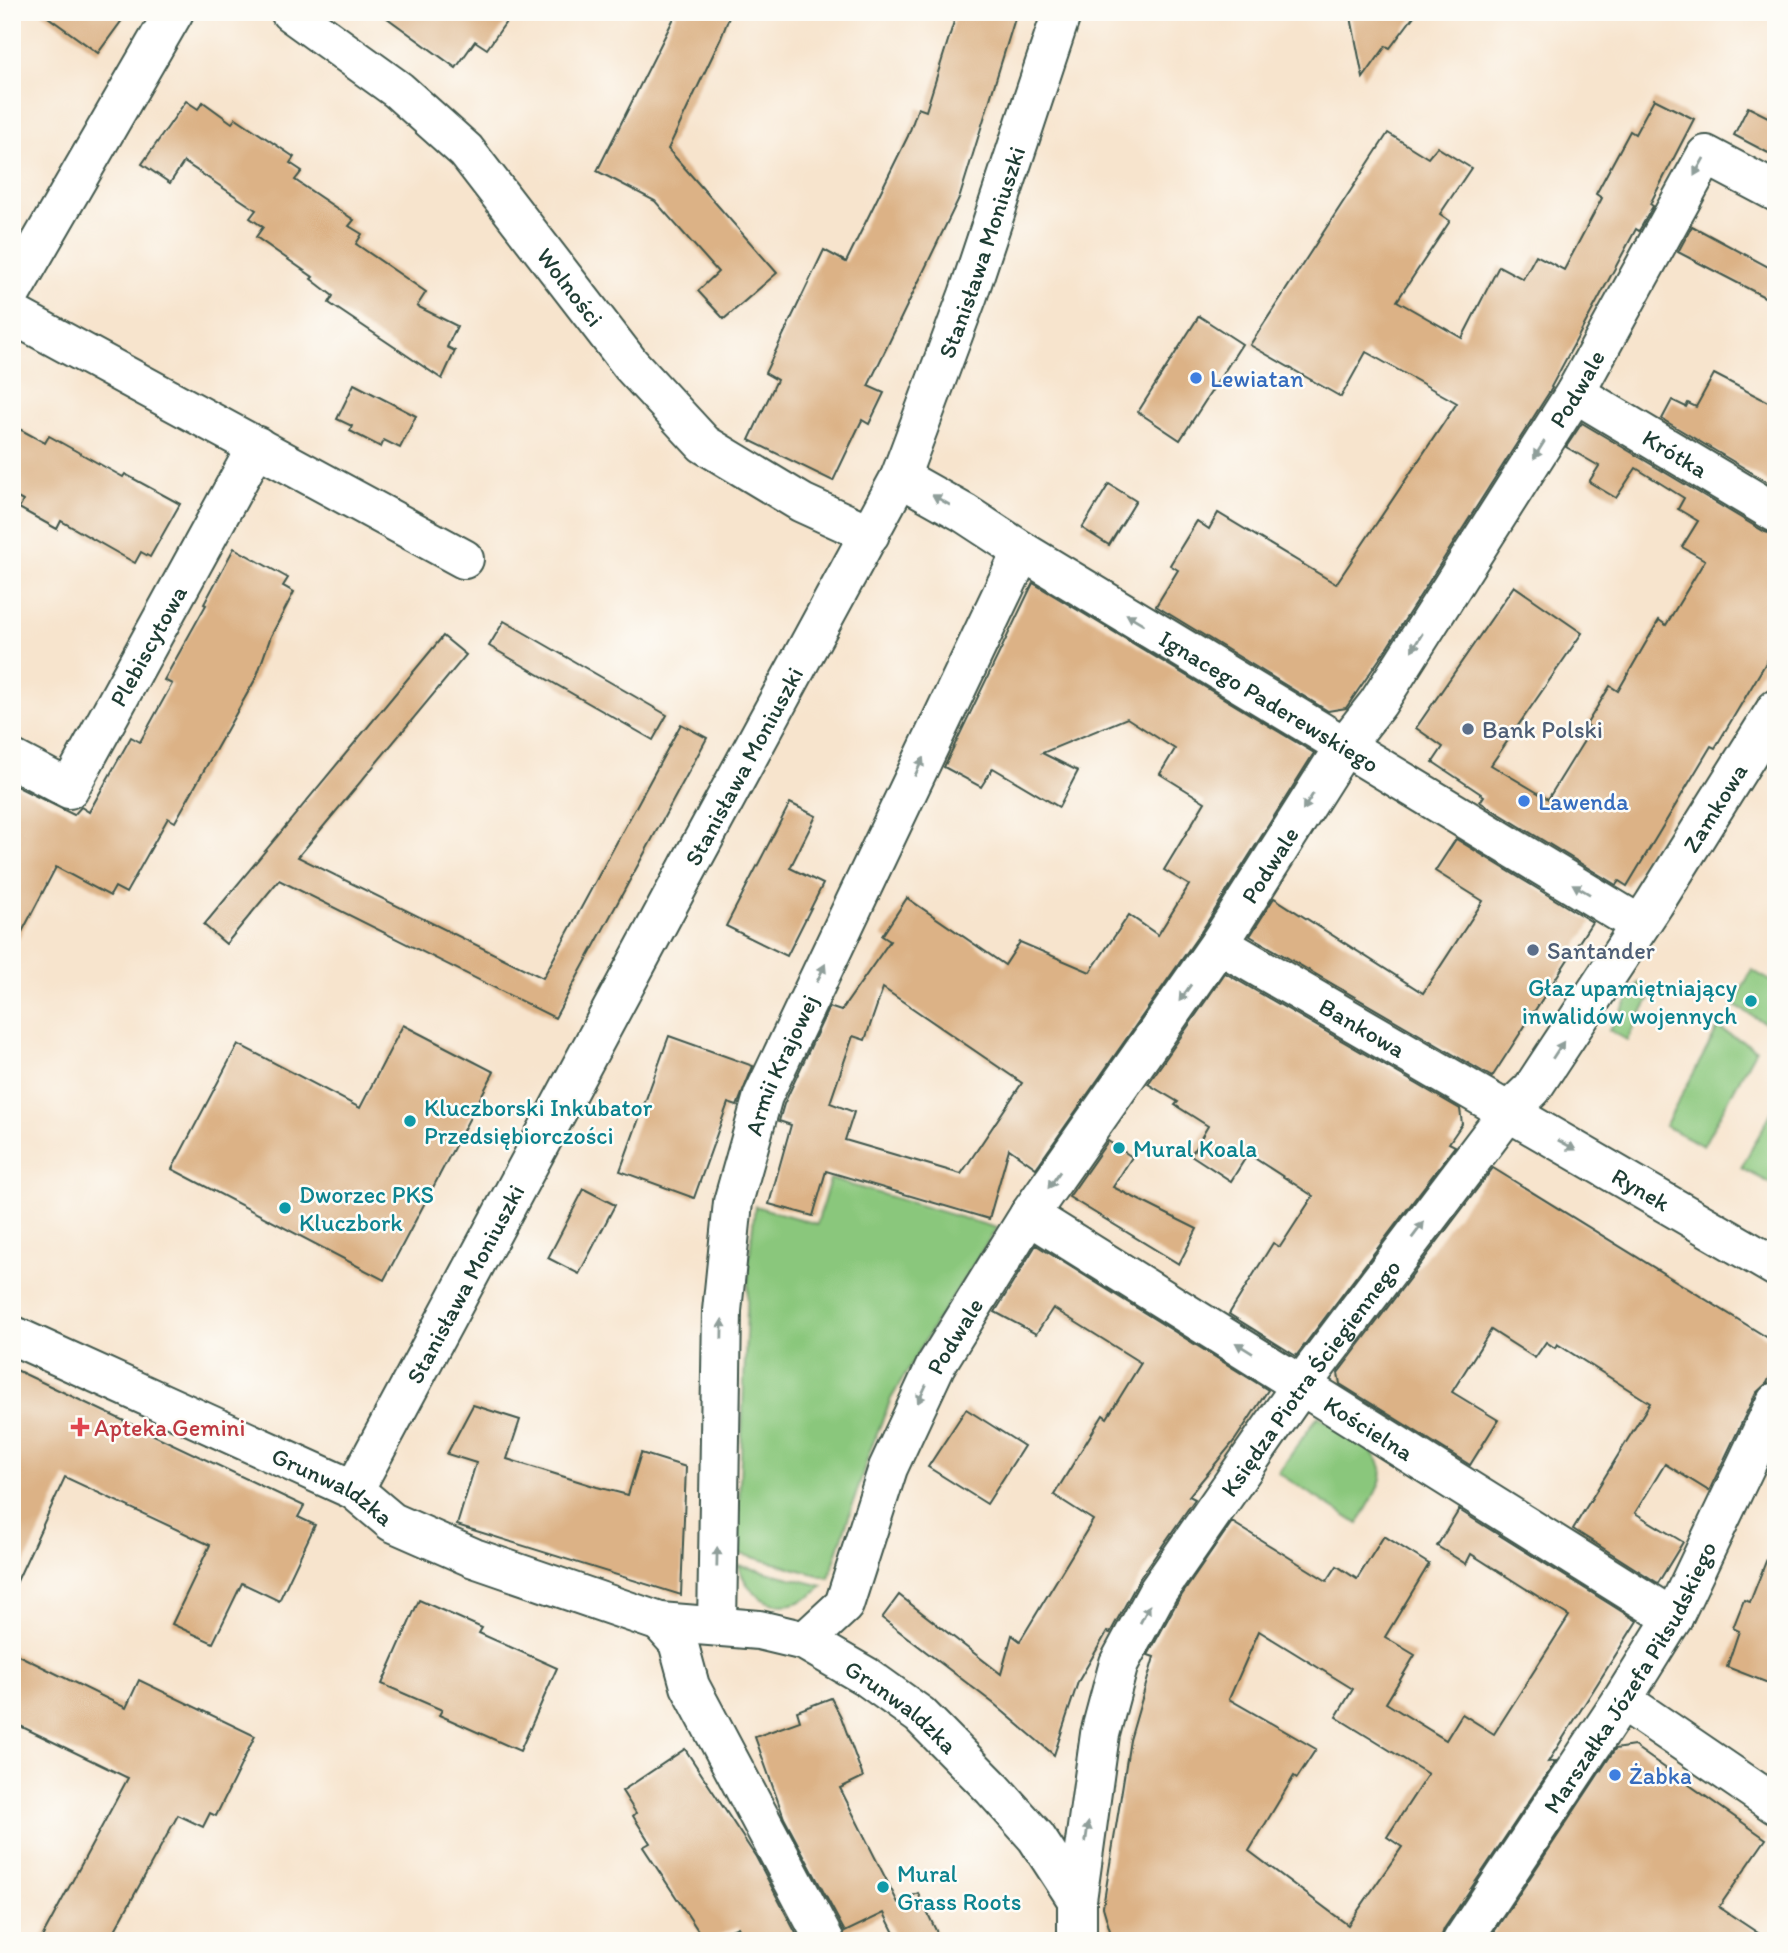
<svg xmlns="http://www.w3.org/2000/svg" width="1788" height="1953" font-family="Itim,sans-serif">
	<rect width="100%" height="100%" fill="#fdfcf7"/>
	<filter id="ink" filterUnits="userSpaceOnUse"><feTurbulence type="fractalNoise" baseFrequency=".0143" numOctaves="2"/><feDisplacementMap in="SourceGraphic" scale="14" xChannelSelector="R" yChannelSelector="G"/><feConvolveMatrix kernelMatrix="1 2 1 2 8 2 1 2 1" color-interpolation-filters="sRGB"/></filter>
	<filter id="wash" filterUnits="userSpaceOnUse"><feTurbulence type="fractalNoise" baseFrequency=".00686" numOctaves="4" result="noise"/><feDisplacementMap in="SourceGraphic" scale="28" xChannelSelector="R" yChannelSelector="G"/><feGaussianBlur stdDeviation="1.57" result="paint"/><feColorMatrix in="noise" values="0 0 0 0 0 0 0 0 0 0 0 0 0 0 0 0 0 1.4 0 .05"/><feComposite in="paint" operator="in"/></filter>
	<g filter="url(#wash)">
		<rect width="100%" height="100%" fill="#f7e4cd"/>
		<g fill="#8ac77c" stroke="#548258" stroke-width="2">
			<path d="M1752,970L1776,984V1012L1769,1025L1733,1005Z"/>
			<path d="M1639,983L1653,992L1627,1040L1609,1030Z"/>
			<path d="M1718,1028L1756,1049L1703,1146L1665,1126Z"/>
			<path d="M1776,1104V1186L1741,1168Z"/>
			<path d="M830,1179L997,1228L936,1322L891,1399L871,1448L829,1578L737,1553L749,1261L755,1206L817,1224Z"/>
			<path d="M1318,1416C1338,1429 1388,1450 1381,1479C1377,1494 1365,1510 1358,1524L1278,1473Z"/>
			<path d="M738,1565L823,1586C790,1618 752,1608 738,1565Z"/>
		</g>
		<g id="blocks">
			<g fill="#dcb286" fill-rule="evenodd">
				<path d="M41,12H128L98,53Z"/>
				<path d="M379,12H513L487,49L475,41L456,68Z"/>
				<path d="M677,12H731L721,38L668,149L777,273L724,319L698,291L718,272L655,201L597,171Z"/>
				<path d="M957,12H1017L960,196L868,386L884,393L869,424L862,420L833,481L749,440L777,380L765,373L824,250L846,262L908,136L918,108L926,111Z"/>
				<path d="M1350,12H1417L1390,48L1386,46L1363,78Z"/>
				<path d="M1654,99L1694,119L1650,204L1653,206L1639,231L1636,229L1551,387L1552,388L1385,651L1346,708L1328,711L1156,606L1178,570L1170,565L1197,521L1209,529L1218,513L1336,584L1457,403L1366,352L1341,397L1250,345L1388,133L1428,158L1437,147L1471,168L1440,214L1450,221L1397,301L1462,338L1499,266L1523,279L1536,255L1564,270L1602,198L1596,194L1630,131L1635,134Z"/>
				<path d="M186,101L198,109L203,102L232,123L236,118L294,157L290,163L302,171L295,180L354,220L349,226L362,234L356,244L426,292L417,306L457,326L447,347L455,351L442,379L329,303L333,296L311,279L313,277L256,237L263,227L250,218L256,210L184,162L170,183L142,164Z"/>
				<path d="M1748,107L1776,121V157L1734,135Z"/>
				<path d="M1692,226L1776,271V303L1678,252Z"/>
				<path d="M1199,316L1242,344L1180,440L1138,412Z"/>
				<path d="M1714,374L1776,406V487L1662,419L1672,400L1686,407L1688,403L1696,407Z"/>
				<path d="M354,384L416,416L400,448L384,440L381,447L350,431L352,426L337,419Z"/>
				<path d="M1582,423L1765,532L1776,535V646L1715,748L1711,746L1627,886L1619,881L1616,885L1480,802L1484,796L1433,762L1443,747L1416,728L1514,586L1582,633L1491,765L1548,799L1592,728L1586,725L1610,686L1618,691L1659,620L1666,625L1705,560L1682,547L1698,521L1678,509L1684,498L1636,468L1616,498L1589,482L1599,466L1566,447Z"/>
				<path d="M12,425L45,443L49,436L123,477L125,474L180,504L150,557L141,552L135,563L61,521L57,529L19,508L23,501L12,495Z"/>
				<path d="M1109,484L1136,501L1109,545L1082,528Z"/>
				<path d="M234,548L288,578L283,586L294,592L271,636L256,678L175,822L168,818L126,893L115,887L110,896L56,867L12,951V784L74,815L81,807L89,812L131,737L140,742L172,684L164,680L206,605L204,604Z"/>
				<path d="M1033,583L1314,753L1201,932L1036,1168L1009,1149L989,1219L826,1171L813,1216L769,1204L791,1125L779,1121L784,1104L829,1007L841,1011L890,941L882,936L907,898L1005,965L1020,942L1090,972L1129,915L1158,935L1189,885L1164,870L1205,802L1160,774L1175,749L1127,718L1042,753L1078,771L1059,807L993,768L981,787L944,767ZM883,988L1022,1083L961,1174L845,1140L854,1112L830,1103L853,1036L865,1040Z"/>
				<path d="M504,621L667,715L653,740L489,646Z"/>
				<path d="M443,636L466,655L298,857L543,978L681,724L707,738L555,1018L279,880L226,944L204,925Z"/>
				<path d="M790,803L816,816L790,868L823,884L787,956L726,926Z"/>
				<path d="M1456,839L1592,922L1492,1077L1250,936L1274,898L1423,993L1483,901L1435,871Z"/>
				<path d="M1225,973L1460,1109L1462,1124L1449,1143L1455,1146L1296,1356L1229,1314L1273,1243L1280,1247L1313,1196L1248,1154L1231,1181L1191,1155L1208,1126L1175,1105L1178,1102L1148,1084Z"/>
				<path d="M403,1025L494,1072L384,1280L172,1169L238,1044L360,1108Z"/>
				<path d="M669,1036L753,1066L737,1106L728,1103L694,1198L620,1171Z"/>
				<path d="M1108,1141L1132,1157L1113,1187L1197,1229L1179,1264L1069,1197Z"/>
				<path d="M1493,1168L1776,1343V1364L1767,1383L1756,1393L1709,1491L1665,1464L1635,1513L1683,1542L1658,1583L1573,1529L1650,1403L1557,1344L1555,1348L1546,1342L1535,1358L1491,1330L1452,1392L1498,1420L1470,1465L1340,1384L1338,1373Z"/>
				<path d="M584,1189L615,1205L579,1274L548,1258Z"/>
				<path d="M1036,1245L1268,1390L1235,1440L1189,1496L1195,1499L1140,1578L1110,1633L1107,1632L1078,1682L1054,1755L993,1703L882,1618L899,1595L1001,1674L1012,1635L1020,1641L1093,1520L1054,1495L1103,1415L1107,1418L1141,1363L1053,1308L1036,1334L995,1312Z"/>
				<path d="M12,1368L304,1506L298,1517L315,1525L279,1601L242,1583L213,1643L172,1624L210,1545L65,1477L12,1592Z"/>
				<path d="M473,1405L520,1420L507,1459L597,1487L628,1495L641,1453L686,1467L681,1595L457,1525L476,1463L447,1454Z"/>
				<path d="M966,1409L1024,1446L987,1504L928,1467Z"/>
				<path d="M1459,1510L1637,1621L1548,1762L1556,1761L1444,1929L1440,1941H1113L1103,1907L1130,1740L1154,1657L1148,1655L1177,1602L1232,1522L1327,1581L1337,1566L1357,1579L1384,1536L1429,1564L1385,1637L1415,1655L1386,1703L1446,1740L1462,1714L1494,1734L1569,1616L1471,1554L1466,1564L1437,1546ZM1259,1631L1353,1689L1336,1717L1428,1774L1387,1837L1402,1847L1348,1925L1249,1851L1294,1776L1297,1778L1316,1749L1229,1699Z"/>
				<path d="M1774,1541H1776V1686L1727,1667L1739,1631L1733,1628L1744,1600L1750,1602Z"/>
				<path d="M419,1600L482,1628L479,1633L557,1668L520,1751L439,1715L442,1710L382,1684Z"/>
				<path d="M12,1652L126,1708L139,1680L255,1736L216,1816L210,1813L203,1827L178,1815L109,1941H40L128,1778L12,1722Z"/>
				<path d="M831,1698L841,1717L863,1777L840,1788L898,1903L918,1893L941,1941H898L884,1913L845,1932L784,1818L755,1737L800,1721L797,1711Z"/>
				<path d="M1634,1746L1766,1839L1719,1907L1770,1941H1488L1615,1749Z"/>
				<path d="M685,1749L756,1857L800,1941H745L738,1927L705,1941L643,1847L650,1843L633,1816L636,1813L622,1791Z"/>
			</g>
		</g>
	</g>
	<g filter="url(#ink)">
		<use href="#blocks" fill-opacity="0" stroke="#3f564b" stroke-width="2"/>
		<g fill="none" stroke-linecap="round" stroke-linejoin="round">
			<defs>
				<g id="minor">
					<path id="s1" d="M290,12L398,90L466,151L631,365L704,444L802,503L870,534"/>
					<path d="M12,292L174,12"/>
					<path d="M12,314L464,559"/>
					<path id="s2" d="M1575,393L1776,513"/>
					<path id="s3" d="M900,477L964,513L1022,551L1640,925"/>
					<path id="s4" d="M12,759L69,789L257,446"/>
					<path id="s5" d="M1219,944L1776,1267"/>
					<path id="s6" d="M1029,1215L1673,1618"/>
					<path id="s7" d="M12,1335L354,1490L392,1522L474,1558L660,1622L759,1630L805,1641L867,1677L920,1715L993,1789L1036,1837L1077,1900"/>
					<path id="s8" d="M354,1490L690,864L900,477L968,295L1062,12"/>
					<path d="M660,1622L678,1642L690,1686L825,1941"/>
					<path id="s9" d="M717,1625L722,1311L733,1202L737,1188L763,1096L1022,551"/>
					<path id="s10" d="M805,1641L844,1605L888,1468L936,1365L1029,1215L1219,944L1345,745L1378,703L1575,393L1706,155L1776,192"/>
					<path d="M1622,1700L1776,1805"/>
					<path id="s11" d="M1077,1941V1900L1100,1734L1119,1663L1158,1591L1302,1384L1508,1112L1532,1089L1654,904L1776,709"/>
					<path id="s12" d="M1462,1941L1622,1700L1673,1618L1776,1402"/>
				</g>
			</defs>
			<use href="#minor" stroke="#3f564b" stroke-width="42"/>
			<use href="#minor" stroke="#fff" stroke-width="38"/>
		</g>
		<defs><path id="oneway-solid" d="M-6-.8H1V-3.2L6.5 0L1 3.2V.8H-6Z" transform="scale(1.75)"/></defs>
		<g fill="#8f9e9a">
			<use href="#oneway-solid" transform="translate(1699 167) rotate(119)"/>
			<use href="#oneway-solid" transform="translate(1539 450) rotate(122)"/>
			<use href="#oneway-solid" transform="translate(941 500) rotate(-150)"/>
			<use href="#oneway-solid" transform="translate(1135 619) rotate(-149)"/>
			<use href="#oneway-solid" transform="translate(1417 642) rotate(122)"/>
			<use href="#oneway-solid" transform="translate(919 767) rotate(-65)"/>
			<use href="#oneway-solid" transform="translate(1308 802) rotate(122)"/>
			<use href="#oneway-solid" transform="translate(1581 889) rotate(-149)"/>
			<use href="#oneway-solid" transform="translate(821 973) rotate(-65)"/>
			<use href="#oneway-solid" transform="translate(1185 993) rotate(125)"/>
			<use href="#oneway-solid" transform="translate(1558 1050) rotate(-57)"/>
			<use href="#oneway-solid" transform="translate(1567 1145) rotate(29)"/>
			<use href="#oneway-solid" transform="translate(1054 1180) rotate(125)"/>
			<use href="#oneway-solid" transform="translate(1418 1230) rotate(-53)"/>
			<use href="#oneway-solid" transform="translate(722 1329) rotate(-89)"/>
			<use href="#oneway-solid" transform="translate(1244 1348) rotate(-148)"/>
			<use href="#oneway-solid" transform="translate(922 1394) rotate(115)"/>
			<use href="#oneway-solid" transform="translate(717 1557) rotate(-89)"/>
			<use href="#oneway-solid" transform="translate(1145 1614) rotate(-62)"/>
			<use href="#oneway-solid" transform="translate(1087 1832) rotate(-82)"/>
		</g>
	</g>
	<g fill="#3f7fe0" stroke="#fdfcf7" stroke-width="2.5">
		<circle cx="1196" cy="378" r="7"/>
		<circle cx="1524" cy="801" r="7"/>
		<circle cx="1615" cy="1775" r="7"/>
	</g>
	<g fill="#5c6f8a" stroke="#fdfcf7" stroke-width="2.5">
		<circle cx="1468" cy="729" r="7"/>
		<circle cx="1533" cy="950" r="7"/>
	</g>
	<g fill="#0f9aa8" stroke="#fdfcf7" stroke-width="2.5">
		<circle cx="1751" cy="1001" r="7"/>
		<circle cx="410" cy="1121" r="7"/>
		<circle cx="1119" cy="1148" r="7"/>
		<circle cx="285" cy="1208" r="7"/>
		<circle cx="883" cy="1887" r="7"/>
	</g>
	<path fill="#e0444e" stroke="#fdfcf7" stroke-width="2.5" d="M76.5 1416.5h7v7h7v7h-7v7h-7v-7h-7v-7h7z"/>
	<g text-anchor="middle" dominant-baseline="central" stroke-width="5" stroke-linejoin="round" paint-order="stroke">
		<g font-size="24" fill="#1f3d34" stroke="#fdfcf7">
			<text stroke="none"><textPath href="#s8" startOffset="1390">Stanisława Moniuszki</textPath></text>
			<text stroke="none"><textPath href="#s1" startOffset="396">Wolności</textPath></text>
			<text stroke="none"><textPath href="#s10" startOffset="1479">Podwale</textPath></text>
			<text stroke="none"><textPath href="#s2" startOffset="117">Krótka</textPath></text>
			<text stroke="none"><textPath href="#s4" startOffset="228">Plebiscytowa</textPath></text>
			<text stroke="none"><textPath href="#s3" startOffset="432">Ignacego Paderewskiego</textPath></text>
			<text stroke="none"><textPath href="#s8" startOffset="822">Stanisława Moniuszki</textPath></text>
			<text stroke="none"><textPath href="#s11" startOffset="1326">Zamkowa</textPath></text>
			<text stroke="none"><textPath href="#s10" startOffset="912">Podwale</textPath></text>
			<text stroke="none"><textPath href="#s5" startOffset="166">Bankowa</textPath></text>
			<text stroke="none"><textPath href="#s9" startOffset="569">Armii Krajowej</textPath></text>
			<text stroke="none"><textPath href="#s5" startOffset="488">Rynek</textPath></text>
			<text stroke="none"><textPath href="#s8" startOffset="234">Stanisława Moniuszki</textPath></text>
			<text stroke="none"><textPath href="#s10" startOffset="345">Podwale</textPath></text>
			<text stroke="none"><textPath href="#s11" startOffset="626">Księdza Piotra Ściegiennego</textPath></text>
			<text stroke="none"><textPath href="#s6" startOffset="401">Kościelna</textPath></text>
			<text stroke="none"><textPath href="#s7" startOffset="355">Grunwaldzka</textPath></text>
			<text stroke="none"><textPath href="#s12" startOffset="313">Marszałka Józefa Piłsudskiego</textPath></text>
			<text stroke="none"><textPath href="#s7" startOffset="975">Grunwaldzka</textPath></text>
		</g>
		<g font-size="24" fill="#366cbe" stroke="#fdfcf7" text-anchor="start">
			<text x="1210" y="378">Lewiatan</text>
			<text x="1538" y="801">Lawenda</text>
			<text x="1629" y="1775">Żabka</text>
		</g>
		<g font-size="24" fill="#4e5e75" stroke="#fdfcf7" text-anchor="start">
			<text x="1482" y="729">Bank Polski</text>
			<text x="1547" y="950">Santander</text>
		</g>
		<g font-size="24" fill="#0d838f" stroke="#fdfcf7" text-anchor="start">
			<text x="1737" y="987" text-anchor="end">Głaz upamiętniający<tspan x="1737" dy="28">inwalidów wojennych</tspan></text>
			<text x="424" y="1107">Kluczborski Inkubator<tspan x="424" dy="28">Przedsiębiorczości</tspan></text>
			<text x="1133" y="1148">Mural Koala</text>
			<text x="299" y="1194">Dworzec PKS<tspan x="299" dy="28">Kluczbork</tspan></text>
			<text x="897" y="1873">Mural<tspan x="897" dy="28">Grass Roots</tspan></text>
		</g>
		<g font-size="24" fill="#be3a42" stroke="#fdfcf7" text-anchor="start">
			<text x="94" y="1427">Apteka Gemini</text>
		</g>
	</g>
	<rect width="1788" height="1953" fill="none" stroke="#fdfcf7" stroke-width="42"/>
</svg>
